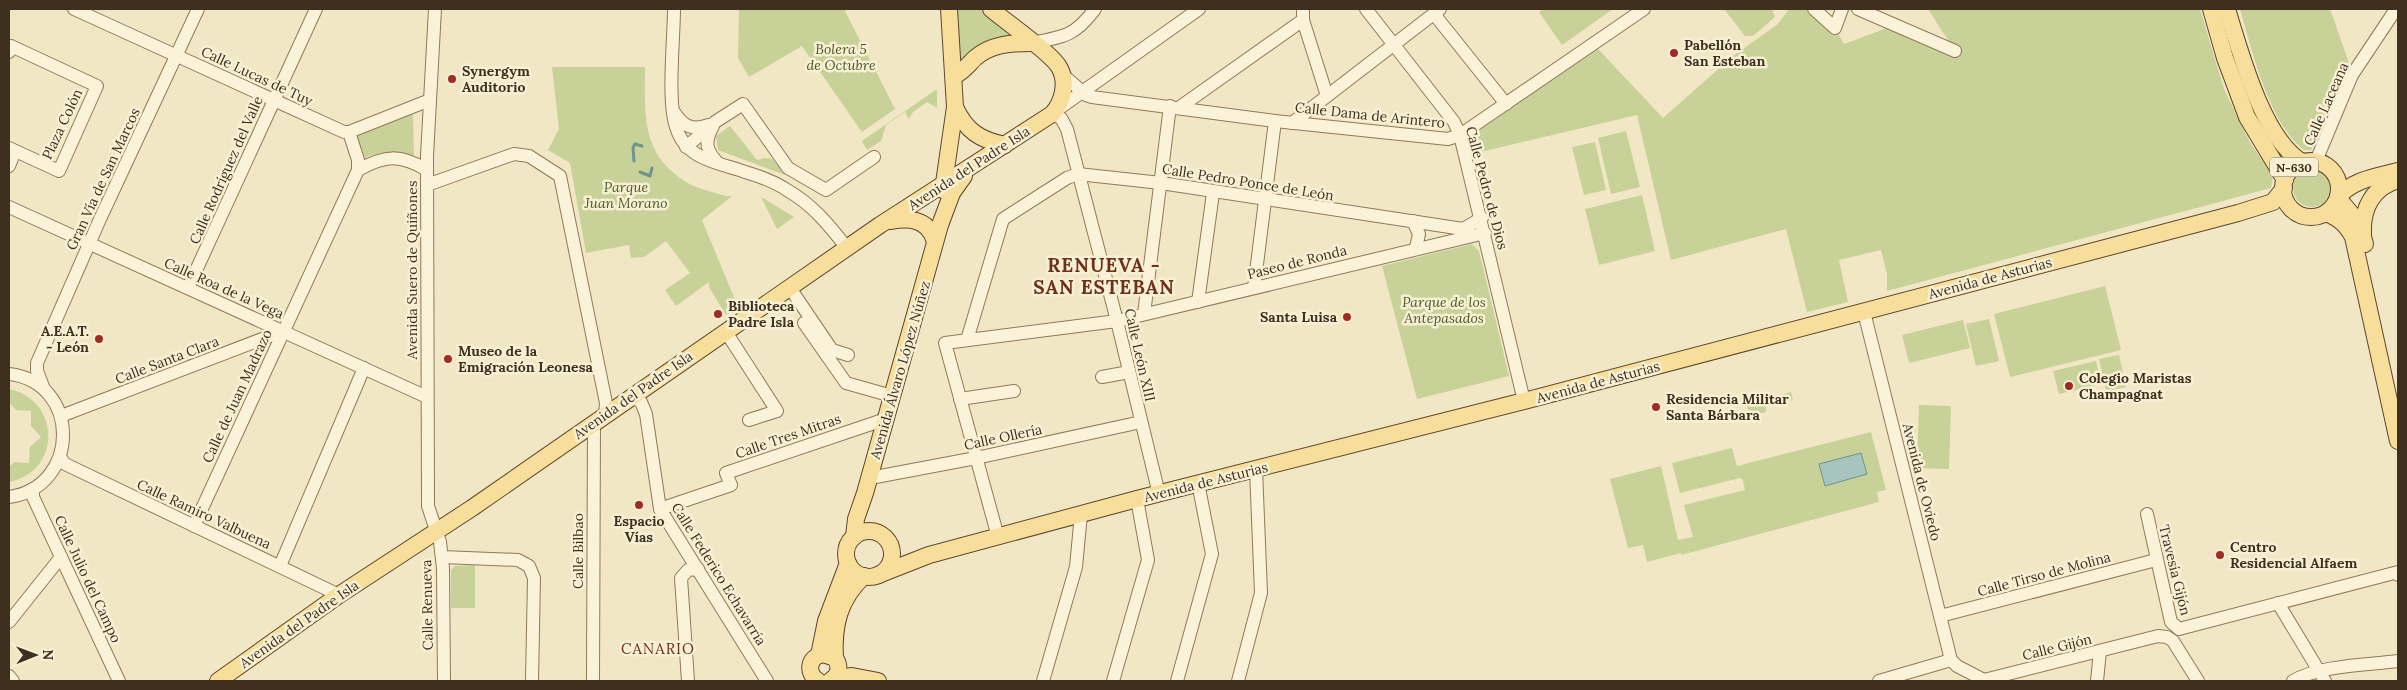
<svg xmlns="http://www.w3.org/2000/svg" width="2407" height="690" font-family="Lora,serif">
	<rect width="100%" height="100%" fill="#f2e7c5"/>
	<g fill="#c7d198">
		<path d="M739,9H844L895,109L862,132L802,46L749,77L738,58Z"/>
		<path d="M955,9H980L1014,37L994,39L967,58H959Z"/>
		<path d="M1543,9H1613L1562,45L1539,12Z"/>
		<path d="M1724,9H1772L1775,17L1753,36H1745Z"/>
		<path d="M1789,9H1814L1835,28L1844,44L1895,25L1953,48L1928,9H2200L2224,89L2249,141L2273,176L2271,188L1887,291V274L1881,250L1839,260L1848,302L1807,312L1786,229L1671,260L1637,115L1476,153L1472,149L1478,131L1598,49L1663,118L1733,56L1778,24Z"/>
		<path d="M2240,9H2330L2349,63L2311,150H2304C2269,124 2252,50 2240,9Z"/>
		<path d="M552,67H645C645,113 640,154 686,182C698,189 713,192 726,196H732L702,220L738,307L726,315L709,287V282L676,306L665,290L690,273L666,241L644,257L631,258L629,245L586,253L570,163L548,150L559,129Z"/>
		<path d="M937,89V108L927,102L913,112L909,119L905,112L886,125L881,141L867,150L862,141Z"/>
		<path d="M413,112L414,159C396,154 382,149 365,158L356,135Z"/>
		<path d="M730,126L757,160L765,158L772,159L785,175L718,150L716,136Z"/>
		<path d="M1626,131L1640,187L1611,194L1598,138Z"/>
		<path d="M1595,142L1606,190L1584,195L1572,147Z"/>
		<circle cx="2312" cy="188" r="19"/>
		<path d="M1642,195L1655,251L1599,265L1585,209Z"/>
		<path d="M761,197L794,217L777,229Z"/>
		<path d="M1472,244L1479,251L1509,376L1417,399L1382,266Z"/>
		<path d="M2105,286L2121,350L2010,377L1994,314Z"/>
		<path d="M1989,319L1999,361L1976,366L1966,324Z"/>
		<path d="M1963,320L1970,348L1909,363L1902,335Z"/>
		<path d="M2119,355L2126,387L2106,391L2099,359Z"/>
		<path d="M2096,361L2101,384L2059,394L2053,371Z"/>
		<path d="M9,389C61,400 62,472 9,482V467L14,462L29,463L30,447L41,437L31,426V411L16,410L9,402Z"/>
		<path d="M1791,392L1793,400L1766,407V412L1750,416L1747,405L1750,403Z"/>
		<path d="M1919,405L1951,406L1949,469L1917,468Z"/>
		<path d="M1871,432L1886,490L1877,492L1879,502L1681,555V553L1647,562L1643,545L1628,548L1610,479L1661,466L1678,540L1693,537L1684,505L1745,490L1743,480L1740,478L1680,493L1672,463L1732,448L1737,466Z"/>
		<path d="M475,565V608H451V570L455,566Z"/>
	</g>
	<path fill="#a7c5be" stroke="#6d948d" d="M1861,453L1867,474L1825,486L1819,464Z"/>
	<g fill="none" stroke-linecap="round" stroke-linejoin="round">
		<g stroke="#6d948d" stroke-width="3">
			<path d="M634,161L633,148L635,144L642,146"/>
			<path d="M640,172L650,176L652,168"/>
		</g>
		<defs>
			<g id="minor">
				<path d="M74,9L344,132H349L430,100"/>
				<path d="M435,9L427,156L428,506L440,542L443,568L444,681"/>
				<path d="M674,9C674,39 667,100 676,127C686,160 717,162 745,172C759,176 775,182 787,190C813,205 829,225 847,248"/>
				<path d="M1303,9V20L1327,96"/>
				<path d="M1366,9L1454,122L1460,135L1524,401"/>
				<path d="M1814,9L1835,28L1842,9"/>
				<path d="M1858,9L1955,51"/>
				<path d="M1434,14L1506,104"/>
				<path d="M1031,43C1064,37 1075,36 1095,9"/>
				<path d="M9,52L11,46L97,86L59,171L9,148"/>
				<path d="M1062,74L1086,95L1092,97L1275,121L1448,139L1460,135L1644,9"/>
				<path d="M1180,107L1303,20"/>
				<path d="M674,112C683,126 692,131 708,125"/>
				<path d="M1054,112L1199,9"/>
				<path d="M1052,114L1061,118L1067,129L1117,321L1159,494"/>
				<path d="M1292,123L1440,9"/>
				<path d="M713,126C704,142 706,151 718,163"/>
				<path d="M349,132L358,160V170"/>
				<path d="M686,147L715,122L743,104L788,168L826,190L874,157"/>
				<path d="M2316,161L2352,75L2396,9"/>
				<path d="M9,166L15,151"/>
				<path d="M427,185L514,154L529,156L560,176L606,403L605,414"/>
				<path d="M9,207L427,397"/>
				<path d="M1413,221L1419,234L1416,248"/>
				<path d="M188,288L316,9"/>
				<path d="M790,288L832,350L848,355"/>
				<path d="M1254,288L1275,121"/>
				<path d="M1198,302L1213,193"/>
				<path d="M1864,312L1951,660"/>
				<path d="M1144,314L1170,106"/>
				<path d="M804,323L846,383L892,396"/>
				<path d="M726,332L777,411L749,420"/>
				<path d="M967,340L1003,219L1067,178L1078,174L1161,183L1463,229L1482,218"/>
				<path d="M9,374C81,382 81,487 9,497"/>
				<path d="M1102,377L1129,372"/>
				<path d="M44,389L37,371V363L100,219L198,9"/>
				<path d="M631,396L641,402L646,414L660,509L767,681"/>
				<path d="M960,399L1014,391"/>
				<path d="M61,416L283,331"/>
				<path d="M60,457L65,464L339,595"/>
				<path d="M870,478L976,458L1141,422"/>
				<path d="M33,489V497L119,681"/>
				<path d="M660,509L731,485L726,473L886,419"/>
				<path d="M2147,514L2171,622L2179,629L2398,572V575"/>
				<path d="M194,526L358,170C385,155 400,154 427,170"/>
				<path d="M998,537L945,343L1117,321L1485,233"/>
				<path d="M442,557L518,560L529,566L534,578L532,681"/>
				<path d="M280,566L364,368"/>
				<path d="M2278,603L2325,681"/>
				<path d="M1940,616L2156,560"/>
				<path d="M9,622L61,557"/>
				<path d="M1951,660L1957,666L1984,680L2158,636L2167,637L2173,641L2198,681"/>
				<path d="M9,676L13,681"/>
				<path d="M593,681L594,422"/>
				<path d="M688,681L681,578L688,570L698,569"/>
				<path d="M1043,681L1076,567L1081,514"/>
				<path d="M1113,681L1148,560L1137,499"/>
				<path d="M1177,681L1212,554L1198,483"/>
				<path d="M1238,681L1261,593L1256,469"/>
				<path d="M1879,681L1951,660"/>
				<path d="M2097,681L2100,651"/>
				<path d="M2293,681C2320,665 2367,665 2398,661"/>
			</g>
			<g id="major">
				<path d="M2211,9L2225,58L2247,117L2285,180"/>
				<path d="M2227,9C2240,51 2263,139 2302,162"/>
				<path d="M954,76C963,72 968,65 975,58C991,44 1011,43 1031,43"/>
				<path d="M955,107C966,131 980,140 1005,145"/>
				<circle cx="2311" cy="189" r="28"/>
				<path d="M943,190L955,107L949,9"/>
				<path d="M2338,197C2354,179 2376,177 2398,171"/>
				<path d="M2338,198L2359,223L2365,244"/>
				<path d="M2326,213C2340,219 2346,224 2353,237L2398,441"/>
				<path d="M890,221C908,218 927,218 934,239"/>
				<path d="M2363,233C2362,208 2373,187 2398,180"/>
				<circle cx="869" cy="554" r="23"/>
				<path d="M854,537L856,519L865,493L940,225L952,193L964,176"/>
				<path d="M878,575L929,555L1137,499L1524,401L2238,213L2273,202L2284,188"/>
				<path d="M819,655L826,621L848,563"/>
				<path d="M835,658C833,626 839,599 864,576"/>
				<path d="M833,679L852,676L878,681"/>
				<path d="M218,681L339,595L472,508L880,225L1052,114C1063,102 1068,82 1059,67C1051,53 1006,22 991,9"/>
				<path d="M818,681C806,673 808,657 823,654L835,658C841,667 839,676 830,681"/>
			</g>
		</defs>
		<use href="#minor" stroke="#8f7959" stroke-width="14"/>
		<use href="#major" stroke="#5c462d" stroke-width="18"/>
		<use href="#minor" stroke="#fbf3d9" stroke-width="12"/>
		<use href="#major" stroke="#f7df9b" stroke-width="16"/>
	</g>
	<g fill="#a32a24" stroke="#f8f0d5" stroke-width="2">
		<circle cx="1674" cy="53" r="5"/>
		<circle cx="452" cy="79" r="5"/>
		<circle cx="718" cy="314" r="5"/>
		<circle cx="1347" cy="317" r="5"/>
		<circle cx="99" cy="339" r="5"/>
		<circle cx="448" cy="359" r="5"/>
		<circle cx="2069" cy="386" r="5"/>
		<circle cx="1656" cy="407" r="5"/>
		<circle cx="639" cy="505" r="5"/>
		<circle cx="2220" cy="555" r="5"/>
	</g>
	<g text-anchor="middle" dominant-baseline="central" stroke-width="5" stroke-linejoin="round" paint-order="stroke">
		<rect fill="#f8f0d5" stroke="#766955" stroke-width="1" x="2270" y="157.5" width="48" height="19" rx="4"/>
		<g font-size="12" font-weight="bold" fill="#3e2f1e">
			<text x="2294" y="167">N-630</text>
		</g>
		<g font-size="14" font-weight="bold" fill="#3e2f1e" stroke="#f8f0d5" text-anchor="start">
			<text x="1684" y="45">Pabellón<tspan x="1684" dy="16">San Esteban</tspan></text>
			<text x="462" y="71">Synergym<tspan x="462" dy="16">Auditorio</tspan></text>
			<text x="728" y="306">Biblioteca<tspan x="728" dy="16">Padre Isla</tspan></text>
			<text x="1337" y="317" text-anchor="end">Santa Luisa</text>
			<text x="89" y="331" text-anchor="end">A.E.A.T.<tspan x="89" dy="16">- León</tspan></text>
			<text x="458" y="351">Museo de la<tspan x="458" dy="16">Emigración Leonesa</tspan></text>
			<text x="2079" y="378">Colegio Maristas<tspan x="2079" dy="16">Champagnat</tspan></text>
			<text x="1666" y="399">Residencia Militar<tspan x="1666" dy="16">Santa Bárbara</tspan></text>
			<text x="639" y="521" text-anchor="middle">Espacio<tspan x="639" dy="16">Vías</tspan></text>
			<text x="2230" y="547">Centro<tspan x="2230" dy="16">Residencial Alfaem</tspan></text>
		</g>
		<g font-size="14" font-style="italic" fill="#4a5c23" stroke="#f8f0d5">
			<text x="841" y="49">Bolera 5<tspan x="841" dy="16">de Octubre</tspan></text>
			<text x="626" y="187">Parque<tspan x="626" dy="16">Juan Morano</tspan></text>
			<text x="1444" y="302">Parque de los<tspan x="1444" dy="16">Antepasados</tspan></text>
		</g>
		<g font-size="14" fill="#3e2f1e" stroke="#f8f0d5">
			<text transform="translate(257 76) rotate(25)">Calle Lucas de Tuy</text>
			<text transform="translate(2326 104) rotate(-66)">Calle Laceana</text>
			<text transform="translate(1370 115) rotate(6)">Calle Dama de Arintero</text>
			<text transform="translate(62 124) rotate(-65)">Plaza Colón</text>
			<text transform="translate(969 168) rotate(-33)">Avenida del Padre Isla</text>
			<text transform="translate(226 170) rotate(-66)">Calle Rodríguez del Valle</text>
			<text transform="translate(103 179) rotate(-65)">Gran Vía de San Marcos</text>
			<text transform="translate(1248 182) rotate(9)">Calle Pedro Ponce de León</text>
			<text transform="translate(1487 188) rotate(75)">Calle Pedro de Dios</text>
			<text transform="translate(1297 262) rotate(-14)">Paseo de Ronda</text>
			<text transform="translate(412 270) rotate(-90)">Avenida Suero de Quiñones</text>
			<text transform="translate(1990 278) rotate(-15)">Avenida de Asturias</text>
			<text transform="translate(224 288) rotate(24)">Calle Roa de la Vega</text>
			<text transform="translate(1140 355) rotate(77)">Calle León XIII</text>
			<text transform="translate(167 360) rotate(-21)">Calle Santa Clara</text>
			<text transform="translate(900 370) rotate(-74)">Avenida Álvaro López Núñez</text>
			<text transform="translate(1598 382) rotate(-15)">Avenida de Asturias</text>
			<text transform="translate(633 395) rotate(-35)">Avenida del Padre Isla</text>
			<text transform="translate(237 396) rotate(-65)">Calle de Juan Madrazo</text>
			<text transform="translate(788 436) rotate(-19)">Calle Tres Mitras</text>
			<text transform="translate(1003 437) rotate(-12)">Calle Ollería</text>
			<text transform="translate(1206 482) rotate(-14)">Avenida de Asturias</text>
			<text transform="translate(1922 482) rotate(76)">Avenida de Oviedo</text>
			<text transform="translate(204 514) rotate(25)">Calle Ramiro Valbuena</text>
			<text transform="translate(578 551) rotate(-90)">Calle Bilbao</text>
			<text transform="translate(2175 570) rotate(76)">Travesía Gijón</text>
			<text transform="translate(719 574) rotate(58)">Calle Federico Echavarría</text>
			<text transform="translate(2044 574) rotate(-15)">Calle Tirso de Molina</text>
			<text transform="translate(88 579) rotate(65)">Calle Julio del Campo</text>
			<text transform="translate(427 605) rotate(-91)">Calle Renueva</text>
			<text transform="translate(299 624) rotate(-35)">Avenida del Padre Isla</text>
			<text transform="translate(2057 647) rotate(-14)">Calle Gijón</text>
		</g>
		<g font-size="15" letter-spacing="1" fill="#6e301a" stroke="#f8f0d5">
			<text x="658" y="648">CANARIO</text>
		</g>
		<g font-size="19" font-weight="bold" letter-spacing="1" fill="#6e301a" stroke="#f8f0d5">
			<text x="1104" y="265">RENUEVA -<tspan x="1104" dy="22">SAN ESTEBAN</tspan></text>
		</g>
	</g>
	<rect width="2407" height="690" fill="none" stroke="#3e2f1e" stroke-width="20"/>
	<g transform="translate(35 655) rotate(89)" stroke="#f8f0d5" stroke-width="4" paint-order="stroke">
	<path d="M0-4L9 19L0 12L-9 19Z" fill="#3e2f1e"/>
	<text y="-8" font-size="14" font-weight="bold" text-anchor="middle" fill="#3e2f1e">N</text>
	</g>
</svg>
